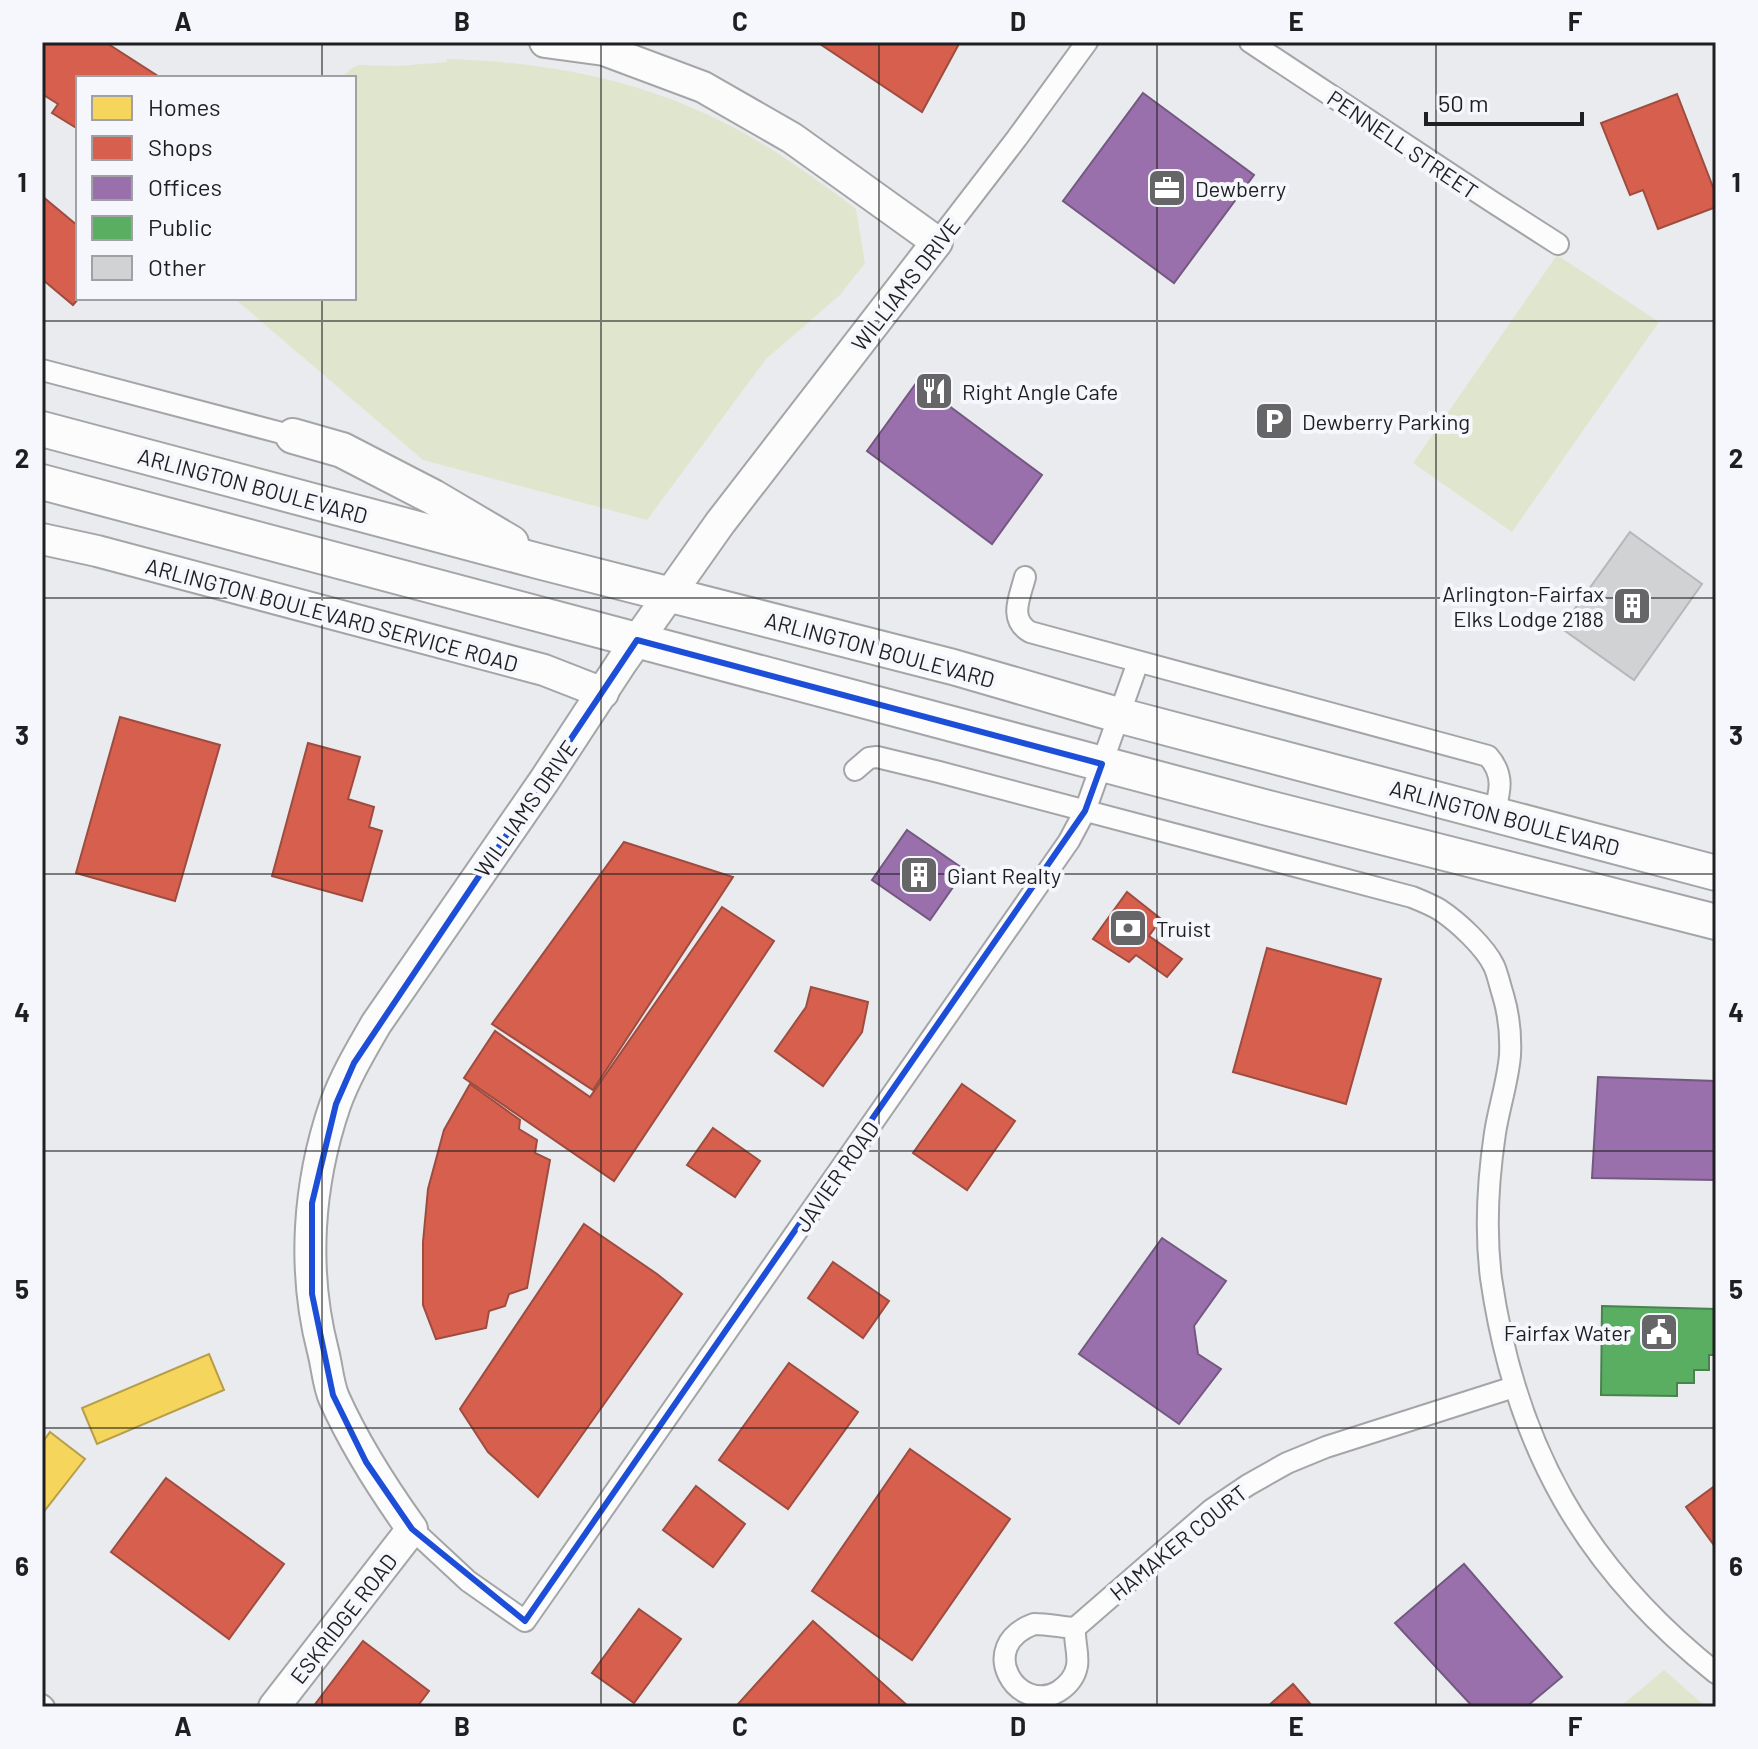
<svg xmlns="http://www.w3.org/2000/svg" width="1758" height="1749" font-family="Barlow,sans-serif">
	<rect width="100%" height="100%" fill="#e9ebee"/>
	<g fill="#e0e6ce">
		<path d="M447,59C559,62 664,84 761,143C794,163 825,186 856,209L865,263L840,295L766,359L647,520L423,460L234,298H354V78H341L352,68L359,65L397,66L447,62Z"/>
		<path d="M1557,255L1659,322L1512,532L1413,463Z"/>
		<path d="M1664,1670L1706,1707H1620Z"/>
	</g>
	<g fill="#f6d55c" stroke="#b69e4a" stroke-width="2">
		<path d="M209,1354L224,1390L97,1444L82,1408Z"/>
		<path d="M50,1432L85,1459L42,1514V1443Z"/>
	</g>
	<g fill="#d6604d" stroke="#9f4c40" stroke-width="2">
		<path d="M42,42H105L161,78H78V129L52,113L58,104L42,94Z"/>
		<path d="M817,42H960L922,112Z"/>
		<path d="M1677,94L1716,195V207L1658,229L1643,190L1630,195L1601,123Z"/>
		<path d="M42,196L78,226L79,298L73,305L42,279Z"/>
		<path d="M120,717L220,745L175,901L76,873Z"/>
		<path d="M308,743L360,757L348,799L374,807L369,827L382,831L362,901L272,876Z"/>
		<path d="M624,842L733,877L593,1090L492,1024Z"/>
		<path d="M1127,892L1161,919L1149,936L1182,959L1167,977L1136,955L1129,962L1093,939Z"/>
		<path d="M722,907L774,941L614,1181L464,1078L495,1031L590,1097Z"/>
		<path d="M1267,948L1381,979L1346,1104L1233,1072Z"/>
		<path d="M811,987L868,1002L862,1032L823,1086L775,1051L806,1007Z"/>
		<path d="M470,1084L520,1120L519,1129L537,1140L535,1153L550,1160L527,1288L509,1294L505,1306L489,1311L486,1328L436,1339L423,1305V1242L428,1189L444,1130Z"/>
		<path d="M962,1084L1015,1121L967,1190L913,1153Z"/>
		<path d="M713,1128L760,1161L735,1197L687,1165Z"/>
		<path d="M584,1224L657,1274L682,1294L538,1497L488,1452L460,1409Z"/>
		<path d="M833,1262L889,1301L863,1338L808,1298Z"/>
		<path d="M789,1363L858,1412L788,1509L719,1460Z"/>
		<path d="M910,1449L1010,1519L912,1660L812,1591Z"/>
		<path d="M166,1478L284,1564L229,1639L111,1552Z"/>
		<path d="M1716,1485V1548L1686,1507Z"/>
		<path d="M696,1486L745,1524L713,1567L663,1530Z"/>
		<path d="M639,1609L681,1639L634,1703L592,1673Z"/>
		<path d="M813,1621L909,1707H742L738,1704Z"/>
		<path d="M363,1641L429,1691L417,1707H313Z"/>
		<path d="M1293,1684L1313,1707H1267Z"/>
	</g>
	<g fill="#9970ab" stroke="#745882" stroke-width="2">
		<path d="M1143,93L1254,175L1174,283L1063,201Z"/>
		<path d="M917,382L1042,475L992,544L867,451Z"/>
		<path d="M907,830L965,870L930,920L872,880Z"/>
		<path d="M1598,1077L1716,1081V1180L1592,1178Z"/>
		<path d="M1162,1238L1226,1281L1194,1326L1198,1354L1221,1369L1179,1424L1079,1354Z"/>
		<path d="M1464,1564L1562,1677L1526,1707H1473L1395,1623Z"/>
	</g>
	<path fill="#5aae61" stroke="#48834e" stroke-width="2" d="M1602,1306L1716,1309V1355H1709V1370H1694V1383H1677V1396L1601,1395Z"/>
	<path fill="#d1d2d4" stroke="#b7b7ba" stroke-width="2" d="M1630,532L1702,584L1634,680L1561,628Z"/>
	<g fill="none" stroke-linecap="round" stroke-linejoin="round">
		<defs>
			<g id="street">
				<path d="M1250,42L1491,201L1558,244"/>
				<path d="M937,242L1017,138L1087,42"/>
				<path d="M42,370L293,436"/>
				<path d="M1025,577C1020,597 1008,619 1030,632L1488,756C1505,775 1500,792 1494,814"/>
				<path d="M855,770L869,758L877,757L939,772L1412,897C1422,901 1432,905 1440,910C1458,922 1485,947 1494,966C1498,975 1500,986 1503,995C1509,1015 1511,1034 1510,1055C1508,1081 1499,1107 1495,1133C1488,1180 1485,1230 1491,1278C1515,1445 1583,1567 1716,1673"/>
				<path d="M412,1529L468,1581L525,1621L1069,841L1085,811L1138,662"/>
				<path d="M1034,1624C1048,1624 1061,1627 1075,1628C1074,1641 1079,1654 1077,1666C1075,1677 1068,1685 1059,1691C1018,1716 974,1646 1034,1624Z"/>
				<path d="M1075,1628L1211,1510L1248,1485L1287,1463L1326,1447L1514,1387"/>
				<path d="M42,1705L44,1707"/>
			</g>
			<g id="secondary">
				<path d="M42,539L97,551L544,670L603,693"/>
				<path d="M274,1707L412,1529C382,1487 355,1445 334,1398C328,1384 327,1366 323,1351C302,1270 308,1184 335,1105C345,1077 361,1050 376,1024L544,781L622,662L720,523L937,242L792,138L703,87L604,50L545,42"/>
			</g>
			<g id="primary">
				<path d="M42,429L538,561L953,667L1118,715L1716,873"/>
				<path d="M293,436L342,450L433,497L511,543"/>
				<path d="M42,482L1268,808L1716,922"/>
			</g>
		</defs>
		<use href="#street" stroke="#a4a5a7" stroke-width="24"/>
		<use href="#secondary" stroke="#a4a5a7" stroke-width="34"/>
		<use href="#primary" stroke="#a4a5a7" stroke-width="38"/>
		<use href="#street" stroke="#fcfcfc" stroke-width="20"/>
		<use href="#secondary" stroke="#fcfcfc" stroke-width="30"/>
		<use href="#primary" stroke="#fcfcfc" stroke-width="34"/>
	</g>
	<path fill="none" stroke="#1d4ed8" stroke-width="6" stroke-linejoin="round" d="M637,640L1102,764L1085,811L525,1621L412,1529L366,1462L333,1395L312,1294V1203L336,1104L354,1063Z"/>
	<path fill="none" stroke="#1f1f21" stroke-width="2" stroke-opacity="0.55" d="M322,42V78M601,42V1707M879,42V1707M1157,42V1707M1436,42V1707M322,298V1707M42,321H1716M42,598H1716M42,874H1716M42,1151H1716M42,1428H1716"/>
	<defs>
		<symbol id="office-square" viewBox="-11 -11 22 22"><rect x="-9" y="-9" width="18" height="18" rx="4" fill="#666669" stroke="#f5f7fc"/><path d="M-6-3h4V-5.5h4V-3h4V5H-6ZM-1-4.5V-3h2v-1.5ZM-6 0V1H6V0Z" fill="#fff"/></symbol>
		<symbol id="restaurant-square" viewBox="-11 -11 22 22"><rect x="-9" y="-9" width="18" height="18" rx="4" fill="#666669" stroke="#f5f7fc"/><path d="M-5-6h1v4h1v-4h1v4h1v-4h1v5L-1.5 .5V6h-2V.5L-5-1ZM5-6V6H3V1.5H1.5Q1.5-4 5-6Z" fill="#fff"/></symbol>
		<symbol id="parking-square" viewBox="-11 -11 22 22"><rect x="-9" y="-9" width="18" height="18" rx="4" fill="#666669" stroke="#f5f7fc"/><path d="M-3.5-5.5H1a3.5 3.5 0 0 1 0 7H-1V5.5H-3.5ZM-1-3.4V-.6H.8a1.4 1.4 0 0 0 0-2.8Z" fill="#fff"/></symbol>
		<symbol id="building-square" viewBox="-11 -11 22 22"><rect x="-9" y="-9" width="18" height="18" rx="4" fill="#666669" stroke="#f5f7fc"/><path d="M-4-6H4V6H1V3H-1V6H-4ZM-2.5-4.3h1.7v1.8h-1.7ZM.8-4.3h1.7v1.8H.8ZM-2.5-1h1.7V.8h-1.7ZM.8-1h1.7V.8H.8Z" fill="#fff"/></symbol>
		<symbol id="bank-square" viewBox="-11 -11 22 22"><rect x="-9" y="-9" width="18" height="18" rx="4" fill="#666669" stroke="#f5f7fc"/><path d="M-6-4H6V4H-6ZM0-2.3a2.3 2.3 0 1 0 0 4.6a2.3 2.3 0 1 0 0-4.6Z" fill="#fff"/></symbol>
		<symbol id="civic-square" viewBox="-11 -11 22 22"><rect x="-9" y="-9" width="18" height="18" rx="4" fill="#666669" stroke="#f5f7fc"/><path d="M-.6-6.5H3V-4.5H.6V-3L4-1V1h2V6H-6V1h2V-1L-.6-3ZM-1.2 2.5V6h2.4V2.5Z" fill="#fff"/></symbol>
	</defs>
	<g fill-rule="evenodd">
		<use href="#office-square" x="1145" y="166" width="44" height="44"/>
		<use href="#restaurant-square" x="912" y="369" width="44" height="44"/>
		<use href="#parking-square" x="1252" y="399" width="44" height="44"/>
		<use href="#building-square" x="1610" y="584" width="44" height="44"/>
		<use href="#building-square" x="897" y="853" width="44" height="44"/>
		<use href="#bank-square" x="1106" y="906" width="44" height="44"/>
		<use href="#civic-square" x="1637" y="1310" width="44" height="44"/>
	</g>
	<g text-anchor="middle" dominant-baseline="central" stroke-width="8" stroke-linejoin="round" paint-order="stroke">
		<g font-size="22" fill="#1f1f21" stroke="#f5f7fc">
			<text transform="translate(1403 144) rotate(34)">PENNELL STREET</text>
			<text transform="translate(905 284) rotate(-52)">WILLIAMS DRIVE</text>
			<text transform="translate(253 485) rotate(15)">ARLINGTON BOULEVARD</text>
			<text transform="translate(332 614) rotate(15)">ARLINGTON BOULEVARD SERVICE ROAD</text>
			<text transform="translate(880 649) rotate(15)">ARLINGTON BOULEVARD</text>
			<text transform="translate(525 808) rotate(-55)">WILLIAMS DRIVE</text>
			<text transform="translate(1505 817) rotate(15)">ARLINGTON BOULEVARD</text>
			<text transform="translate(836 1176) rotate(-55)">JAVIER ROAD</text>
			<text transform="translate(1178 1542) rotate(-39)">HAMAKER COURT</text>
			<text transform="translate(343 1618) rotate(-52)">ESKRIDGE ROAD</text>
		</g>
		<g font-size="22" fill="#1f1f21" stroke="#f5f7fc" text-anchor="start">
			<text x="1195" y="188">Dewberry</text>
			<text x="962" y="391">Right Angle Cafe</text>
			<text x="1302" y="421">Dewberry Parking</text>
			<text x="1604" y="593" text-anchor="end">Arlington-Fairfax<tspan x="1604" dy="25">Elks Lodge 2188</tspan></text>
			<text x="947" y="875">Giant Realty</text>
			<text x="1156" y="928">Truist</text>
			<text x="1631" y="1332" text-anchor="end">Fairfax Water</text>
		</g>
	</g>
	<rect width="1758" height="1749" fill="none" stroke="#f5f7fc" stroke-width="88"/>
	<rect x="76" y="76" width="280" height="224" fill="#f5f7fc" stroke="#9fa1a4" stroke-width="2"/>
	<rect x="92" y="96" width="40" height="24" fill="#f6d55c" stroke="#9fa1a4" stroke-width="2"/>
	<text x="148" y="116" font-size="24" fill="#1f1f21">Homes</text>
	<rect x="92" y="136" width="40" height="24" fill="#d6604d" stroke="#9fa1a4" stroke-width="2"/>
	<text x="148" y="156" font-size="24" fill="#1f1f21">Shops</text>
	<rect x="92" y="176" width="40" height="24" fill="#9970ab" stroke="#9fa1a4" stroke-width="2"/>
	<text x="148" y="196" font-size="24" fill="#1f1f21">Offices</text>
	<rect x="92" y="216" width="40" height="24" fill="#5aae61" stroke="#9fa1a4" stroke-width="2"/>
	<text x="148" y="236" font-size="24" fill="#1f1f21">Public</text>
	<rect x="92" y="256" width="40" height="24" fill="#d1d2d4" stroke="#9fa1a4" stroke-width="2"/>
	<text x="148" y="276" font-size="24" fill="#1f1f21">Other</text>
	<path d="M1426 112v12h156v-12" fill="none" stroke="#1f1f21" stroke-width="4"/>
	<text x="1438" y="112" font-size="24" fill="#1f1f21" stroke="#f5f7fc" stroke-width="6" paint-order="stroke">50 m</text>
	<rect x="44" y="44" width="1670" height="1661" fill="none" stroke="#1f1f21" stroke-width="3"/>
	<g font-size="26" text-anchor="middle" font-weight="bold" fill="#1f1f21">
		<text x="183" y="31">A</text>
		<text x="462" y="31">B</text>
		<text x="740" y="31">C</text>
		<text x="1018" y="31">D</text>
		<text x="1296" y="31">E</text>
		<text x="1575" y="31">F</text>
		<text x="22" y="192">1</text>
		<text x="1736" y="192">1</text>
		<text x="22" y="468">2</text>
		<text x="1736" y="468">2</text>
		<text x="22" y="745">3</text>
		<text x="1736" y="745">3</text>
		<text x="22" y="1022">4</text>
		<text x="1736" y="1022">4</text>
		<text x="22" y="1299">5</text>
		<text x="1736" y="1299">5</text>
		<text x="22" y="1576">6</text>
		<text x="1736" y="1576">6</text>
		<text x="183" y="1736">A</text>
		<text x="462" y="1736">B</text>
		<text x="740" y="1736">C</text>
		<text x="1018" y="1736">D</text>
		<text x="1296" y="1736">E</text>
		<text x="1575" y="1736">F</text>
	</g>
</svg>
